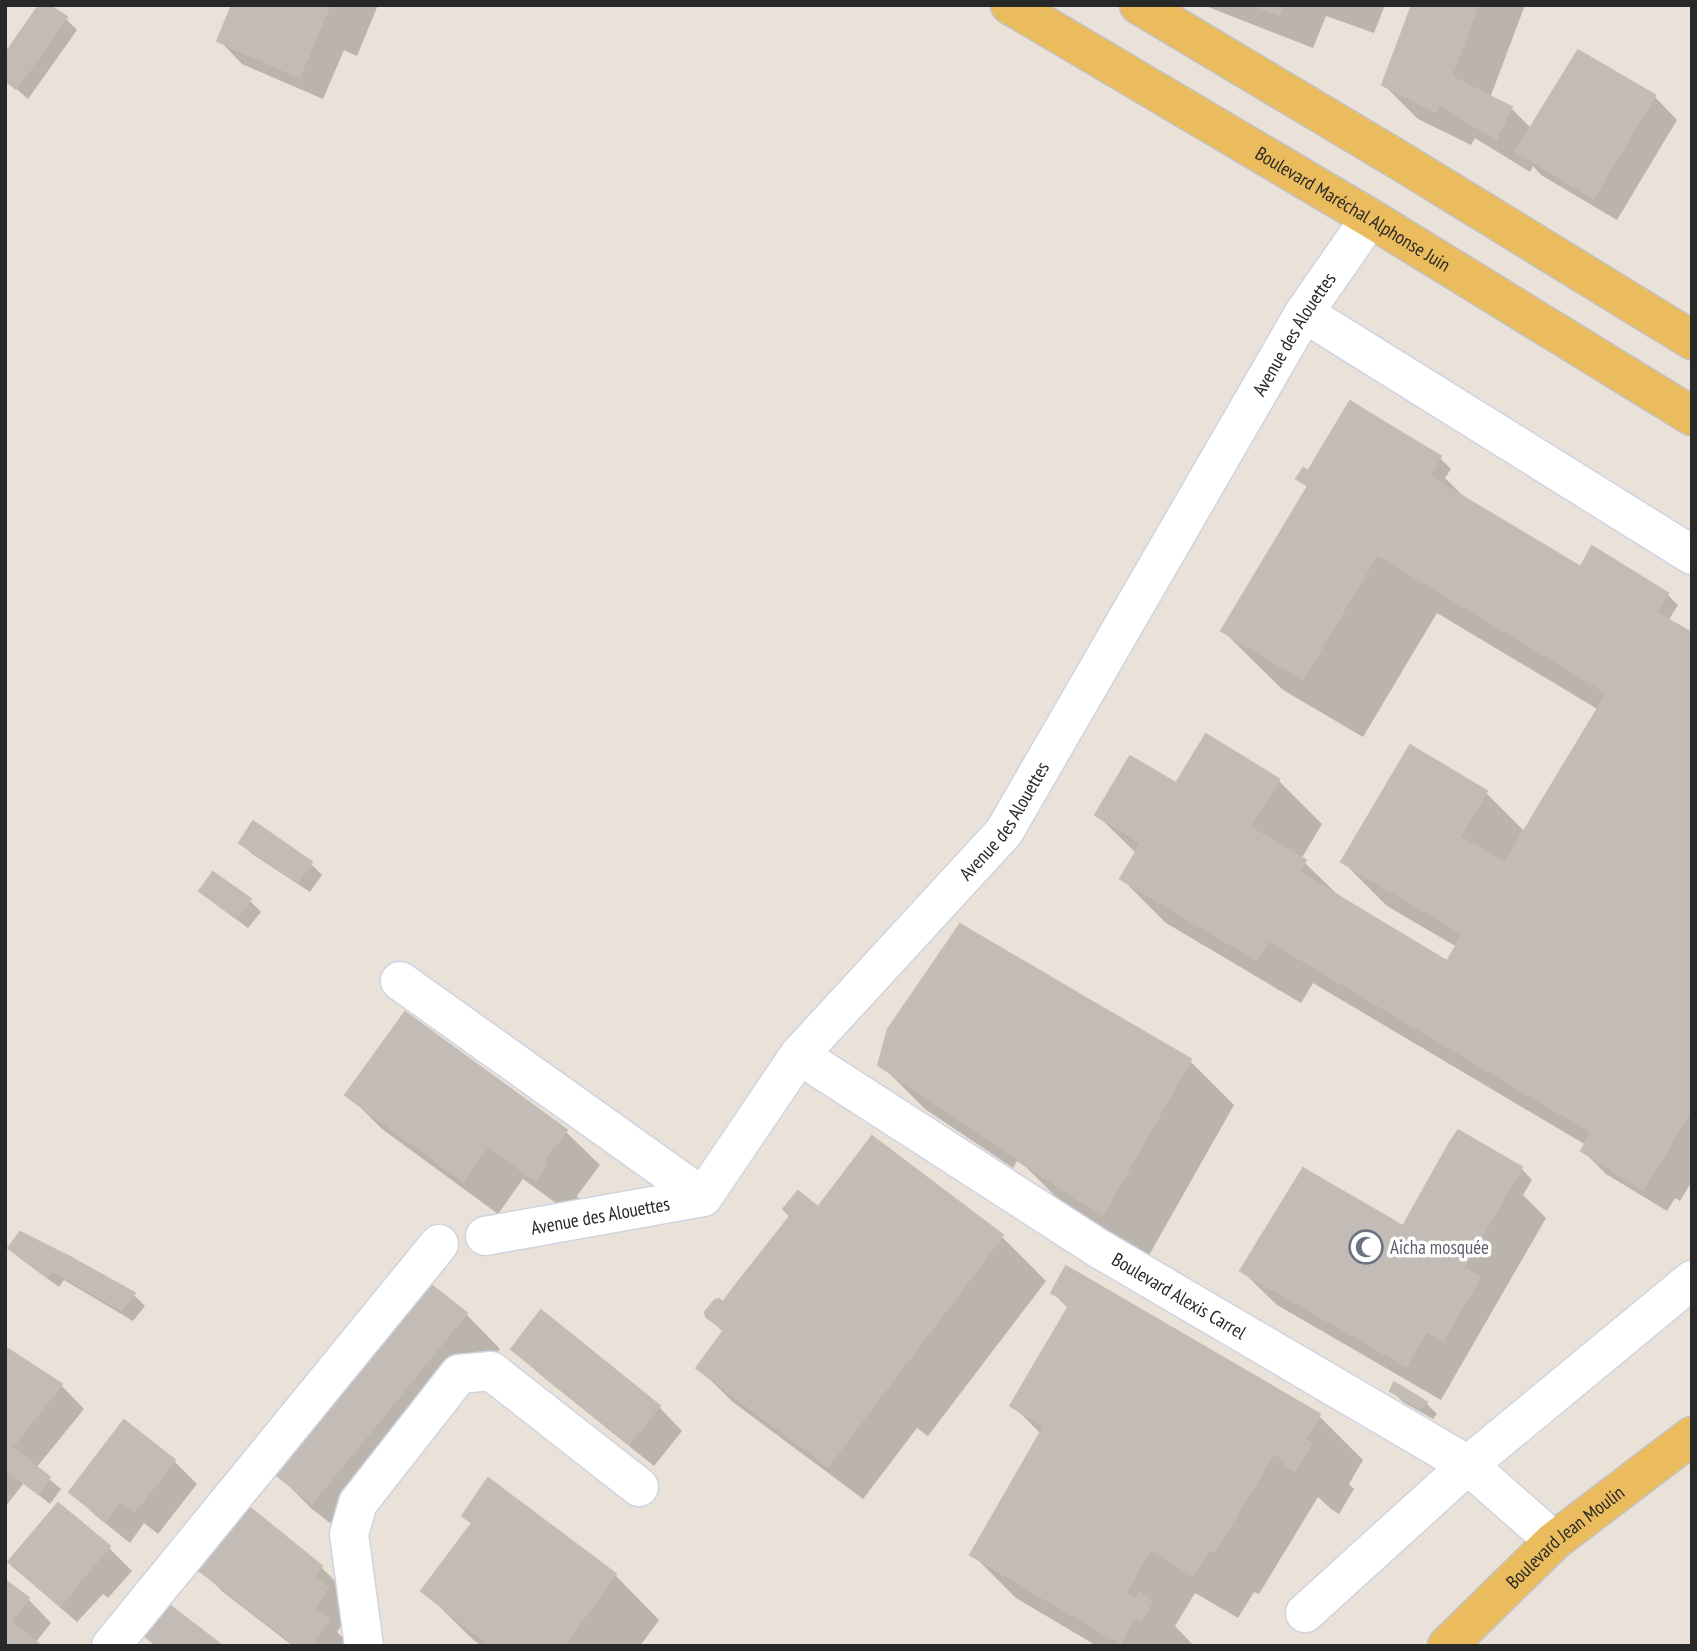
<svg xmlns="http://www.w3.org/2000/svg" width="1697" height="1651" font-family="'PT Sans Narrow',sans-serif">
	<rect width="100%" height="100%" fill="#eae1d9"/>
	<g fill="#0003">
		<path d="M234,5H378L357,56L344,50L323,99L242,64L219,40Z"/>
		<path d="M1203,5H1385L1374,33L1326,16L1313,48Z"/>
		<path d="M1413,5H1525L1490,98L1511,108L1532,129L1654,96L1677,120L1617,220L1541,175L1533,166L1530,172L1475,138L1471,145L1418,119L1384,85Z"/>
		<path d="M66,19L77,30L28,99L5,79Z"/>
		<path d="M1351,403L1440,458L1451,469L1445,478L1462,495L1461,497L1589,572L1583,566L1667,594L1678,605L1668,621L1692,635V1181L1680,1201L1675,1198L1667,1211L1606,1174L1583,1151L1586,1145L1313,983L1301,1003L1166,923L1122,879L1137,854L1097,815L1176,786L1278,780L1322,824L1301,859L1344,901L1447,963L1457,947L1387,906L1343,862L1411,748L1486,793L1525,832L1599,710L1437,613L1363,737L1283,690L1223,631L1309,489L1298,478L1309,474Z"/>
		<path d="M254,824L311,864L322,875L310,892L252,854L241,843Z"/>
		<path d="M201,891L249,900L261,912L248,928L213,902Z"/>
		<path d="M1051,980L1190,1061L1234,1105L1148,1257L1121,1242L1059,1200L1026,1167L1017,1161L1013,1168L925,1109L880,1064Z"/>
		<path d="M348,1095L565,1131L600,1165L577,1196L580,1200L571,1214L523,1179L498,1214L382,1129Z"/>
		<path d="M872,1138L1002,1237L1046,1281L928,1436L917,1428L863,1499L733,1402L698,1368L724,1333L707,1316L723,1304L819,1210Z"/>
		<path d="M1521,1168L1532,1180L1523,1195L1546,1218L1441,1400L1277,1305L1242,1271L1403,1228Z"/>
		<path d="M11,1248H51L134,1295L145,1306L133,1321L64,1280L59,1287L22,1260Z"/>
		<path d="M1067,1268L1319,1416L1363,1460L1349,1484L1354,1489L1339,1514L1331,1509L1318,1497L1259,1594L1254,1592L1238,1618L1195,1593L1175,1626L1194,1646H1097L1016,1598L972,1554L1041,1434L1013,1406L1069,1309L1053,1293Z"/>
		<path d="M466,1314L500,1349L347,1536L312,1509L277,1474Z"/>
		<path d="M514,1348L659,1407L682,1431L654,1466L537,1372Z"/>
		<path d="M5,1349L61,1385L84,1409L36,1468L61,1489L50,1504L24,1483L5,1507Z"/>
		<path d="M1392,1391L1426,1403L1437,1414L1433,1419L1403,1402Z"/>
		<path d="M174,1461L197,1484L158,1534L144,1523L130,1543L95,1515L71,1492Z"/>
		<path d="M489,1480L615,1575L659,1620L640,1646H481L468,1635L424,1591L473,1525L464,1516Z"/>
		<path d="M58,1506L109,1548L132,1571L108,1598L103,1594L77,1622L34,1585L11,1562Z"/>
		<path d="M321,1567L344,1590L337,1600L350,1613L337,1632L351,1646H293L223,1592L200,1569Z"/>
		<path d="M5,1582L28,1599L51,1623L35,1643L5,1646Z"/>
	</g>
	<g fill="#c2bbb6" stroke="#c5bdb3" stroke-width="2">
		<path d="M39,5H49L67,17L16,89L5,80V54Z"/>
		<path d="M232,5H282L322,23L299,77L217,41Z"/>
		<path d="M282,5H330L322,23Z"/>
		<path d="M1254,5H1282L1279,15Z"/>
		<path d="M1412,5H1478L1451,77L1512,107L1496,139L1440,105L1436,112L1382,85Z"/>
		<path d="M1578,50L1655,95L1593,198L1516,151Z"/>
		<path d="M1350,401L1404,434L1392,454L1656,612L1607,693L1377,554L1303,679L1221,631L1308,486L1296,479L1303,468L1308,471Z"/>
		<path d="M1404,434L1441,456L1429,476L1392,454Z"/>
		<path d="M1592,546L1668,593L1656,612L1581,566Z"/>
		<path d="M1656,612L1692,633V914L1531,819Z"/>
		<path d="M1206,734L1279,779L1249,827L1306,860L1299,872L1447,961L1463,934L1341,862L1410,745L1487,791L1460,837L1505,863L1531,819L1692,914V1066L1635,1158L1268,940L1257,960L1120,879L1141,843L1095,815L1130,756L1176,783Z"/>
		<path d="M253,821L312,862L298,882L239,843Z"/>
		<path d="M213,872L251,899L236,918L199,891Z"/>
		<path d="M960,924L1052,978L1047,986L1056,991L1053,996L1081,1012L1085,1007L1094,1011L1098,1005L1191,1059L1103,1214L1075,1198L1013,1156L1021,1142L975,1115L968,1125L878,1065L888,1029Z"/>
		<path d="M1052,978L1098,1005L1094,1011L1085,1007L1081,1012L1053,996L1056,991L1047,986Z"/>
		<path d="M405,1012L567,1130L543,1161L547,1164L536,1181L488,1146L463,1181L345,1095Z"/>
		<path d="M1692,1066V1109L1643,1189L1581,1151L1592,1132L1635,1158Z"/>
		<path d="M975,1115L1021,1142L1013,1156L968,1125Z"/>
		<path d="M1458,1130L1522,1167L1513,1182L1449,1144Z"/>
		<path d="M872,1136L1003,1235L883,1393L738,1282L790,1216L783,1209L798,1191L818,1207Z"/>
		<path d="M1449,1144L1513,1182L1406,1366L1240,1271L1303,1168L1403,1226Z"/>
		<path d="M20,1232L64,1254L47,1277L8,1248Z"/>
		<path d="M64,1254L72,1258L62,1276L52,1270Z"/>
		<path d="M72,1258L135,1293L121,1310L62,1276Z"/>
		<path d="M1066,1266L1320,1414L1305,1440L1311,1443L1295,1471L1284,1465L1287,1461L1274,1453L1214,1552L1209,1549L1193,1575L1150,1550L1125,1593L1136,1599L1139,1593L1152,1601L1141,1621L1134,1618L1120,1643L970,1555L1044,1426L1010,1406L1070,1304L1051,1293Z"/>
		<path d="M1464,1268L1480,1277L1443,1340L1427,1331Z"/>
		<path d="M738,1282L883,1393L828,1466L696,1368L724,1330L706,1317L705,1312L715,1300L719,1299L723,1302Z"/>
		<path d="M430,1284L467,1313L312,1503L275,1474Z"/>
		<path d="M541,1310L660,1406L629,1444L511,1349Z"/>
		<path d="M5,1347L62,1384L5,1456Z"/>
		<path d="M1394,1382L1427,1402L1421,1409L1390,1391Z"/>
		<path d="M124,1420L175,1460L134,1512L120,1501L106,1521L69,1492Z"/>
		<path d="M12,1448L50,1477L38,1494L5,1468V1456Z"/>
		<path d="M488,1478L616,1574L566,1642L572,1646H491L421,1591L472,1523L462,1516Z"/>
		<path d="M58,1503L110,1546L83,1577L78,1572L53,1600L8,1562Z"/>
		<path d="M248,1506L322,1566L314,1578L328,1588L314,1608L329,1621L310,1646H297L197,1569Z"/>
		<path d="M78,1572L83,1577L60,1606L53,1600Z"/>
		<path d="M5,1580L29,1598L10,1622L42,1646H5Z"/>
		<path d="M168,1604L223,1646H157L142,1634Z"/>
	</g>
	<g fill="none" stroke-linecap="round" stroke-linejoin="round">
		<defs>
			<g id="minor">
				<path d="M1304,313L1692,555"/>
				<path d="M400,981L703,1197"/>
				<path id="s1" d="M799,1055L1098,1248L1468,1465L1554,1541"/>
				<path id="s2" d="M485,1236L703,1197L799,1055L1004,832L1304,313L1370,218"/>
				<path d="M1305,1613L1468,1465L1692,1280"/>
				<path d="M111,1646L439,1244"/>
				<path d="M364,1646L349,1534L358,1503L459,1374L491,1371L639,1487"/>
			</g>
			<g id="major">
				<path id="s3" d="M1010,5L1370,218L1692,416"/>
				<path d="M1139,5L1402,162L1692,340"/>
				<path id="s4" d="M1447,1646L1554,1541L1692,1436"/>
			</g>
		</defs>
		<use href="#minor" stroke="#cfd4e0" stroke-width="41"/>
		<use href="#major" stroke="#c3c3c3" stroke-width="41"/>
		<use href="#minor" stroke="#fff" stroke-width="38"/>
		<use href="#major" stroke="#ebbc5d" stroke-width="38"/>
	</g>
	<defs>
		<symbol id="mosque-ring" viewBox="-11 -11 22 22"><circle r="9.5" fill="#fff" stroke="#6b7280" stroke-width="1.5"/><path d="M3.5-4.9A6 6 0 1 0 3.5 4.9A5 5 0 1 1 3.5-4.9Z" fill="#6b7280"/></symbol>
	</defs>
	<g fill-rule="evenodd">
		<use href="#mosque-ring" x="1347" y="1228" width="38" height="38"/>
	</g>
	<g text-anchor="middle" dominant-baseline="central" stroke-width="7" stroke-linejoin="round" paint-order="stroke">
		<g font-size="19" fill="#282828" stroke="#fff">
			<text stroke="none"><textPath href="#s3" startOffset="399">Boulevard Maréchal Alphonse Juin</textPath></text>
			<text stroke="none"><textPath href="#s2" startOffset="1272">Avenue des Alouettes</textPath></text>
			<text stroke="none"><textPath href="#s2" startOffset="705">Avenue des Alouettes</textPath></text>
			<text stroke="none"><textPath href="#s2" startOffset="117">Avenue des Alouettes</textPath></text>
			<text stroke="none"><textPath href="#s1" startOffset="450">Boulevard Alexis Carrel</textPath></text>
			<text stroke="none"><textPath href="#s4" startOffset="161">Boulevard Jean Moulin</textPath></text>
		</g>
		<g font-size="19" fill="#5b616d" stroke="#fff" text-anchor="start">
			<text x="1390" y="1247">Aicha mosquée</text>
		</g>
	</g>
	<rect width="1697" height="1651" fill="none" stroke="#282828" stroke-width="14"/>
</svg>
